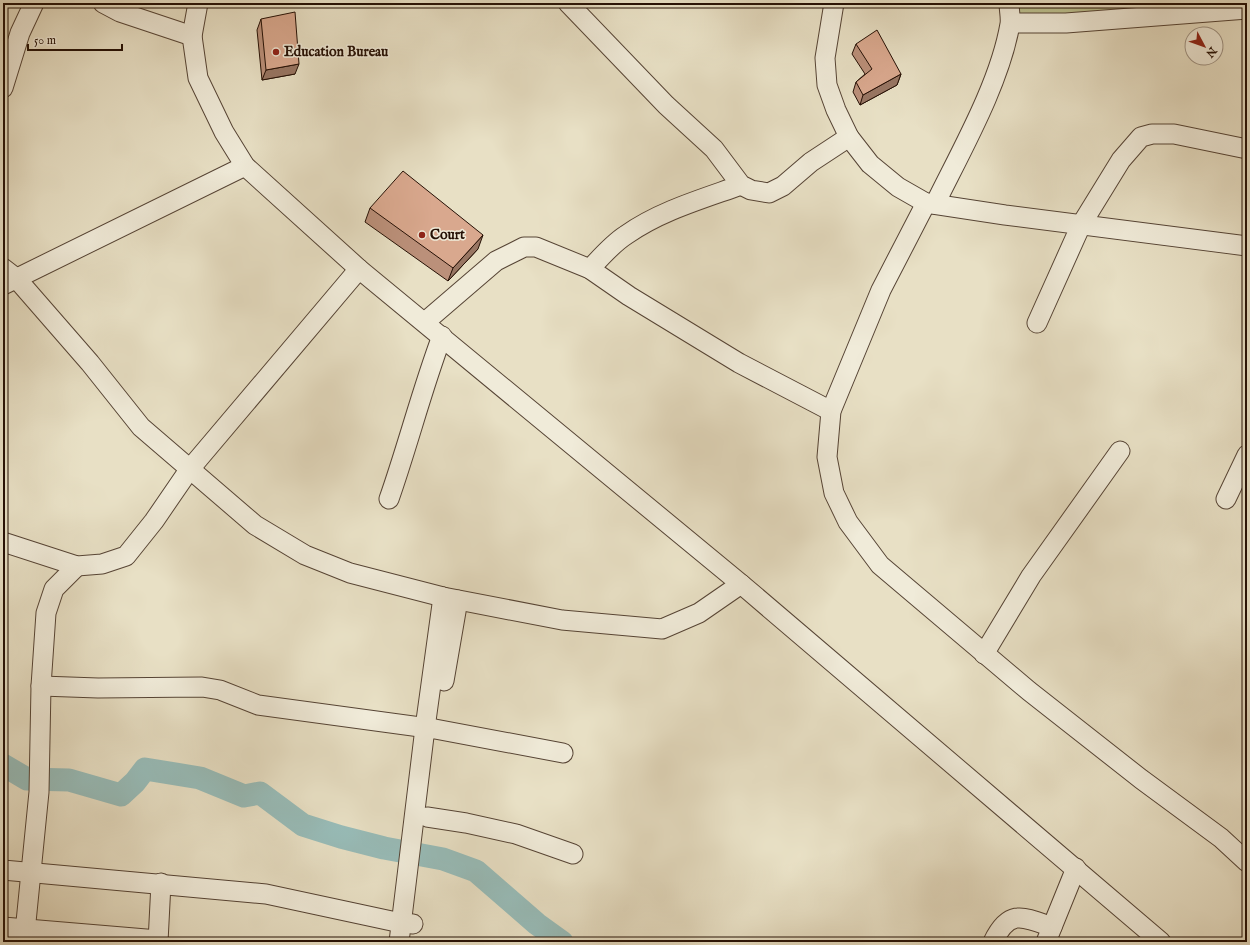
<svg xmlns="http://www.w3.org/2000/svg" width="1250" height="945" font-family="'IM FELL English',serif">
	<rect width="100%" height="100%" fill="#e8e0c5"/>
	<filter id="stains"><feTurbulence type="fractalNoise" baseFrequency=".005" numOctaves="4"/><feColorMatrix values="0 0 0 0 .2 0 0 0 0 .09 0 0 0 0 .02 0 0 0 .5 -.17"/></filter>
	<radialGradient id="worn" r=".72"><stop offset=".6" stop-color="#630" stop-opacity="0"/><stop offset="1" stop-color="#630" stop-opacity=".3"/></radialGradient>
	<path fill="#bcc190" stroke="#70684a" d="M1002,3H1203L1003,31Z"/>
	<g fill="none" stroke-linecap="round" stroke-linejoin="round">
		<path stroke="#98bcb8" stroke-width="23" d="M3,765L27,779L69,780L121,795L135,782L145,769L200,778L244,796L260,793L303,825L341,837L384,848L443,859L476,871L537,924L562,942"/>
		<defs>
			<g id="minor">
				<path d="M103,3L120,12L192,36"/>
				<path d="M198,3L192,36L198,78L224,132L245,166L359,269L741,584L1161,942"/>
				<path d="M568,3L666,105L714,149L741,185L751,190L769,193L783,186L811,162L849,137"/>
				<path d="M834,3L825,58L827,85L836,110L849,137L870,164L898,187L926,203L1005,215L1247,246"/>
				<path d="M1011,23H1066L1247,9"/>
				<path d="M3,88L20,33L34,3"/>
				<path d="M926,203L881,290L831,411L827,457L834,493L848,522L880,565L1029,691L1141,779L1221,838L1247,862"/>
				<path d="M935,204C961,151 1000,83 1010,24C1011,18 1009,10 1009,3"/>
				<path d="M3,268L16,278L90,363L141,427L255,525L305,555L350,573L443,597L562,620L662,629L699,613L741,584"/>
				<path d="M590,269C601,257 612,244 626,235C660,211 702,199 741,185"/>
				<path d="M3,285L245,166"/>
				<path d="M425,322L496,261L524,247H536L590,269L629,296L739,363L831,411"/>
				<path d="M1037,323L1081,225L1121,160L1141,137L1152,134H1174L1247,149"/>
				<path d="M389,499C408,445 422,389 442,336"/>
				<path d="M1226,499L1247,455"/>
				<path d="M3,542L77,566L102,564L126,556L154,521L189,470L359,269"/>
				<path d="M984,654L1031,576L1120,451"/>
				<path d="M444,681L458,600"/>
				<path d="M41,686L98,688L202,687L220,690L258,705L435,729L563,753"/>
				<path d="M427,817L466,823L516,834L573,854"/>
				<path d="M3,870L266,894L401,923L413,924"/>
				<path d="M3,927L158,940"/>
				<path d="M24,942L39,792L41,686L46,613L54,589L77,566"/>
				<path d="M158,942L161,883"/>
				<path d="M399,942L425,728L443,597"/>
				<path d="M993,942C1009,909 1022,916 1052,927"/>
				<path d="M1046,942L1076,868"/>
			</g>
		</defs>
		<use href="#minor" stroke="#564435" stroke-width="21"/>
		<use href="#minor" stroke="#f0ebd9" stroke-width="19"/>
	</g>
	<g fill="#bb907a" stroke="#251005">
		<path d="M261,19L295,74L262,80L257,30Z"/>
		<path d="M856,44L901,74L897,85L860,105L853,92L856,82L865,74L852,54Z"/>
		<path d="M370,208L478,249L448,281L365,222Z"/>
	</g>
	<g fill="#987663" stroke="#251005">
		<path d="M299,64L295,74L262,80L266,70Z"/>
		<path d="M901,74L897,85L860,105L863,95Z"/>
		<path d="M483,235L478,249L448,281L453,268Z"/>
	</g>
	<g fill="#d9a88e" stroke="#251005">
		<path d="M295,12L299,64L266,70L261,19Z"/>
		<path d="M877,30L901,74L863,95L856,82L872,69L856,44Z"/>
		<path d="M403,171L483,235L453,268L370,208Z"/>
	</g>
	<g fill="#8f2418" stroke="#f0ebd9" stroke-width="1.5">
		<circle cx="276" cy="52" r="4"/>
		<circle cx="422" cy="235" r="4"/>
	</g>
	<g text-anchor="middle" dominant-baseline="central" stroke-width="3" stroke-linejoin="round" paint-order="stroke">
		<g font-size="14" font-weight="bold" fill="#251005" stroke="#f0ebd9" text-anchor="start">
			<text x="284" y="52">Education Bureau</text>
			<text x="430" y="235">Court</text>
		</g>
	</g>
	<rect width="1250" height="945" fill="none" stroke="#e8e0c5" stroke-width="16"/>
	<rect x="4" y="4" width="1242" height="937" fill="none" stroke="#251005" stroke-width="2"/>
	<rect x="8" y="8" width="1234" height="929" fill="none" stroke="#251005"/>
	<g transform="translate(1204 46) rotate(131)"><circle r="19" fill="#f0ebd9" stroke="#9f9384"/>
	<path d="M0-3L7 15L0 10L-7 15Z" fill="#8f2418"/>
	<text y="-6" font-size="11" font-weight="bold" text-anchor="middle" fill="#251005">N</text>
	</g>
	<path d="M28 44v6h94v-6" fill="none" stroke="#251005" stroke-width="2"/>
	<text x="34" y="44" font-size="12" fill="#251005" stroke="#f0ebd9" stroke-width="3" paint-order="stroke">50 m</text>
	<rect width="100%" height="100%" filter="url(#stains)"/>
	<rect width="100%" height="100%" fill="url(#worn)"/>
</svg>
